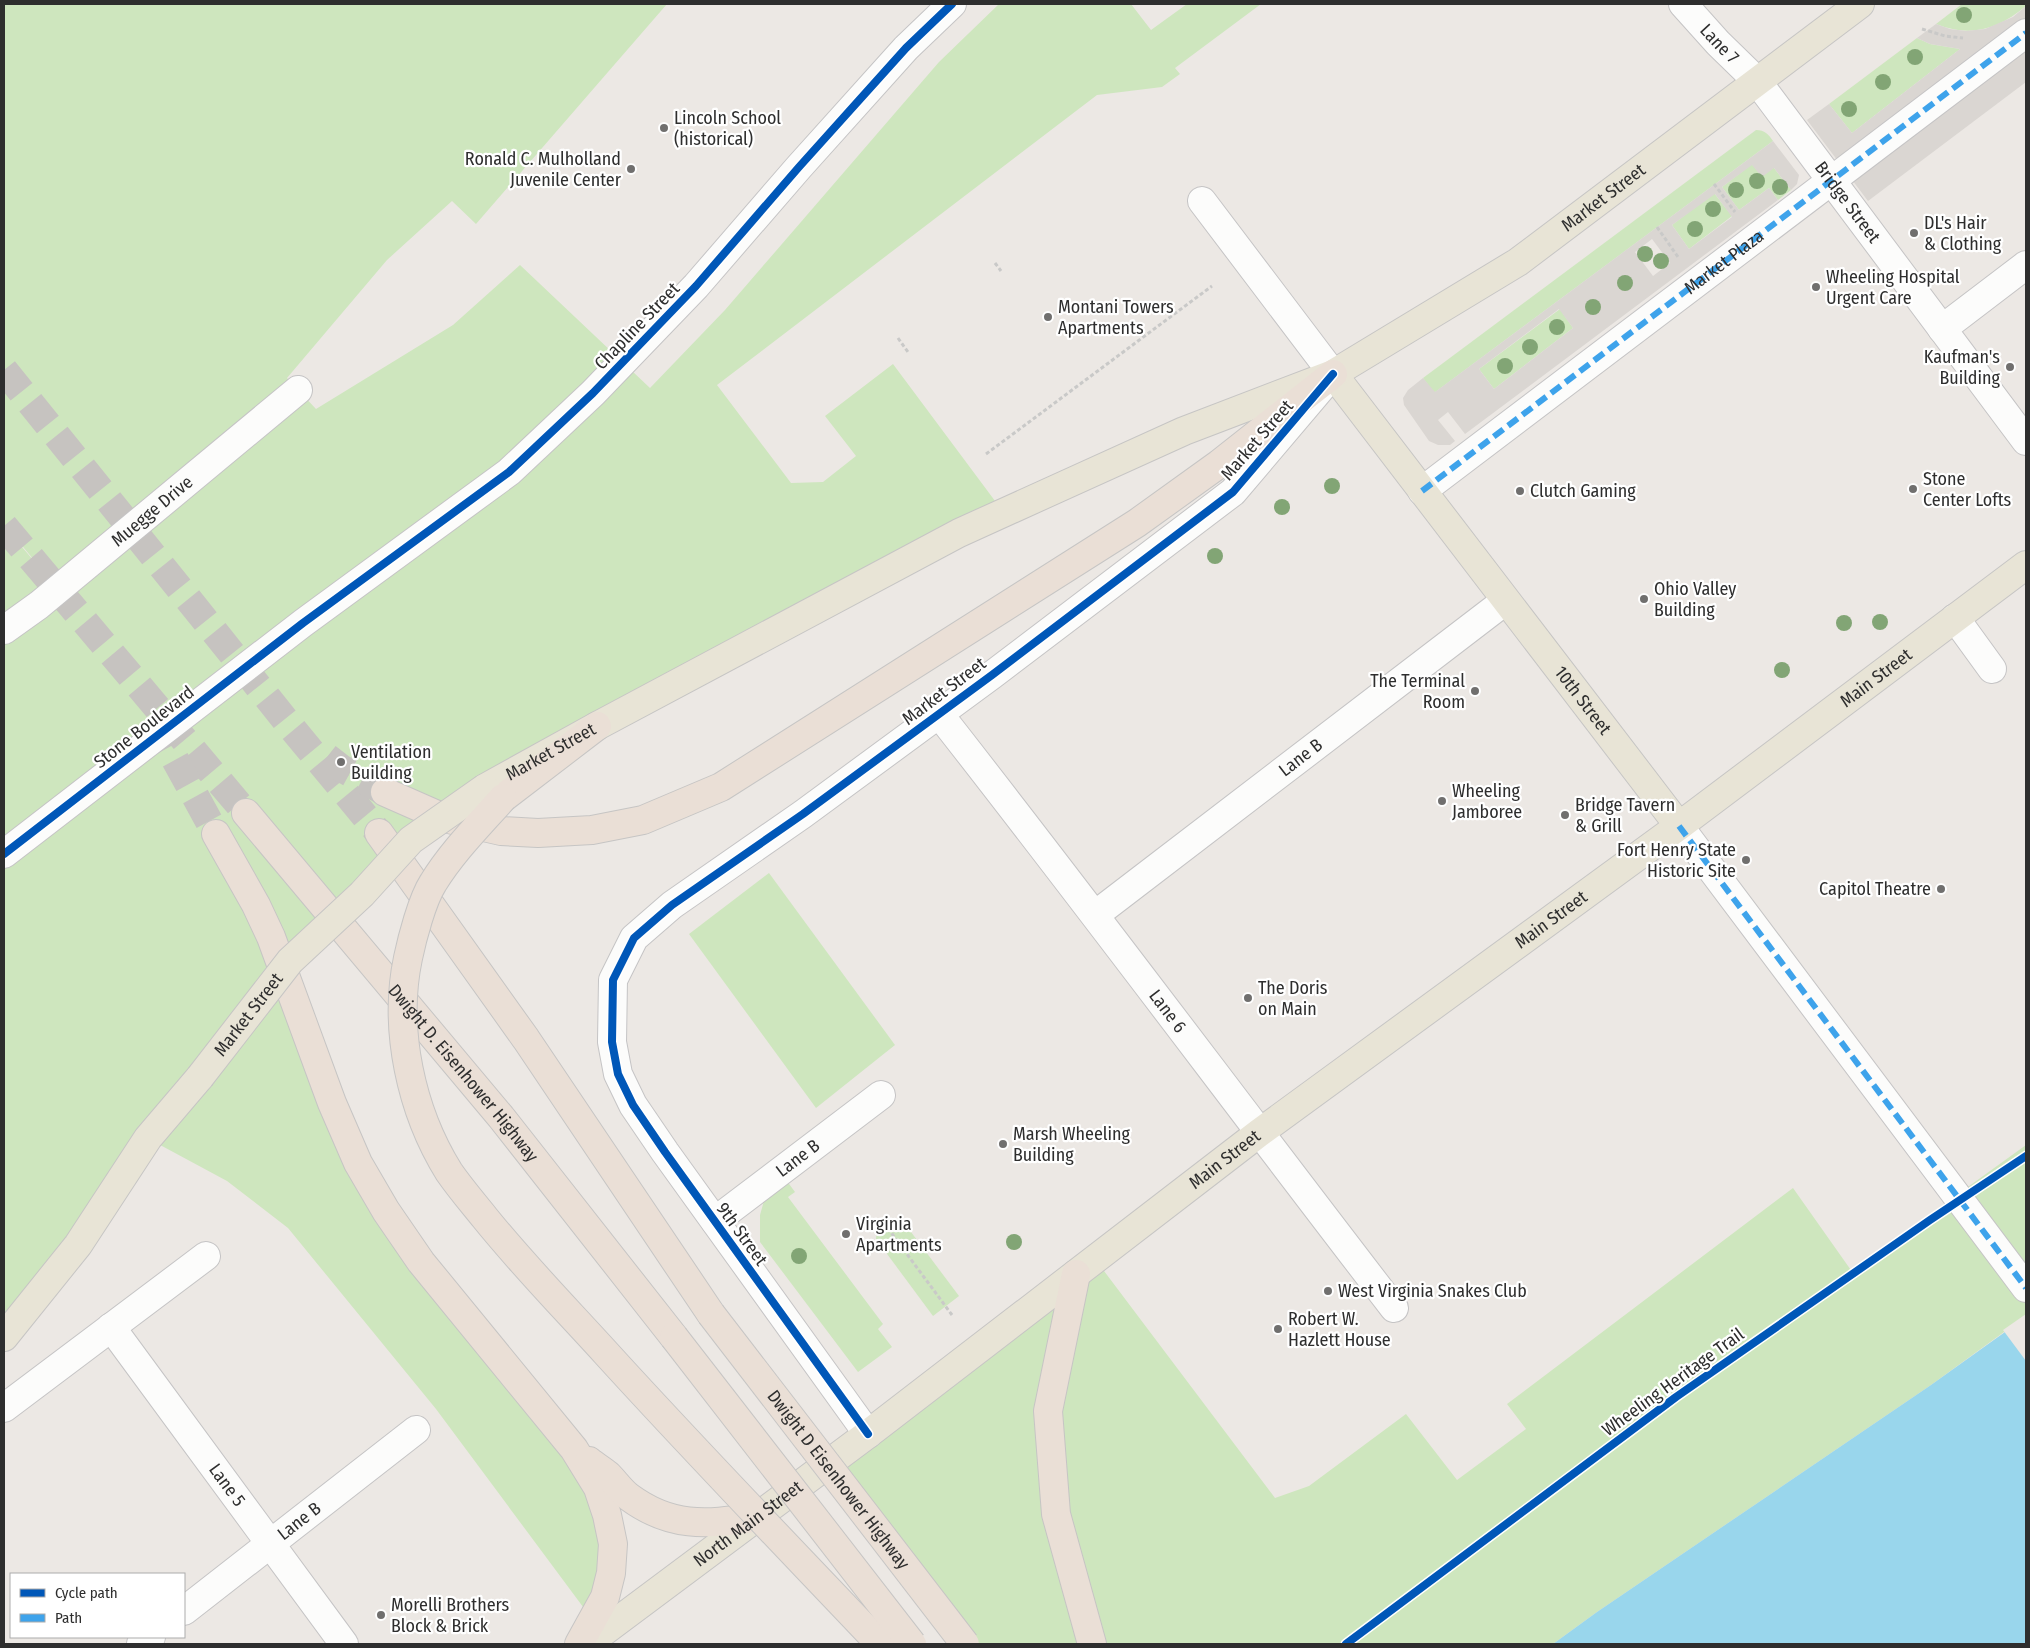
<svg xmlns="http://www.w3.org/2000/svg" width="2030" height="1648" font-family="'Fira Sans Condensed',sans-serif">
	<rect width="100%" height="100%" fill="#ece8e4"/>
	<g fill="#cee6be">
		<path d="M4,4H667L476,224L452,201L387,260L287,378L316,409L453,325L520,265L650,388L725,310L939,62L999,4H1131L1151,30L1187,4H1261L1175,68L1180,74L1162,87L1097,95L717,385L791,483L823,482L856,456L825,416L893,364L1004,513L485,788L290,961L358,1163L607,1515L592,1619L436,1409L288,1228L227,1181L149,1139L4,1337V526L58,589L4,524Z"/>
		<path d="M1962,4H2026V6C1998,29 1971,38 1936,24Z"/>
		<path d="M1917,38L1930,44L1960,49L1852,133L1829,104Z"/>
		<path d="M1756,130C1765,130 1768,134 1773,141L1434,393L1423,378Z"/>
		<path d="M1752,164L1774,168L1791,190L1778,200L1769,188L1739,210L1722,187Z"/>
		<path d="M1714,193L1732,216L1689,249L1672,225Z"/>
		<path d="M1560,309L1573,328L1494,389L1479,369Z"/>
		<path d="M769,873L895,1045L816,1108L689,934Z"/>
		<path d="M2026,1145V1316L1931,1385L1597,1612L1553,1644H963L828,1462L1095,1259L1275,1498L1309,1486L1406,1414L1457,1480L1526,1429L1507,1404L1793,1188L1853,1273L1930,1220L1936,1210Z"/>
		<path d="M784,1177L795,1192L788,1197L883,1324L878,1329L892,1347L858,1372L760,1242V1215L767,1190Z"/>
		<path d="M890,1219L902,1220L959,1296L933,1316L876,1239L877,1228Z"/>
	</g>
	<g fill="#dad6d2" fill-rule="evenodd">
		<path d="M2026,6V82L1868,201L1807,120L1829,104L1852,133L1960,49L1930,44L1917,38L1936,24L1950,29L1966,31L1985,29L2013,17Z"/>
		<path d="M1773,141L1799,175L1797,184L1791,190L1774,168L1762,177L1752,165L1722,187L1739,210L1769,188L1778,200L1465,434L1448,412L1438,420L1455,441L1450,445H1438L1429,441L1404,405L1403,398L1408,390L1423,378L1435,392ZM1715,194L1732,217L1689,249L1672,225ZM1652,239L1670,263L1653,276L1635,252ZM1559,309L1573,328L1494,389L1479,369Z"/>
	</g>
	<path fill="#99d6ec" d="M2026,1317V1644H1553L1597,1612L1931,1385Z"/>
	<path fill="#ece8e4" d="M2026,1314V1361L2003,1330Z"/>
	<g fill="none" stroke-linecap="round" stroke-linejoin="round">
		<g stroke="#c6c3c0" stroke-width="28" stroke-dasharray="28 14" stroke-linecap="butt">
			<path d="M4,370L291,727L379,833"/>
			<path d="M4,526L246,813"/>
			<path d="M155,723L216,834"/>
			<path d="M327,757L341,768L385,792"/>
		</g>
		<defs>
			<g id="minor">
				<path id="s1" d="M1683,4L1718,43L1757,81L2026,441"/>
				<path d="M1942,329L2026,265"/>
				<path id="s2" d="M1422,491L2026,33"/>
				<path d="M1955,618L1992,669"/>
				<path id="s3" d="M4,630L39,605L298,390"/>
				<path id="s4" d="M939,714C1093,910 1242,1111 1394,1308"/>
				<path d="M1679,826L2026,1288"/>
				<path d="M4,854L303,623L509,472L593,393L696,286L799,167L906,48L952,4"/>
				<path id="s5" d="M1095,915L1505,601"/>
				<path id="s6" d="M715,1221L881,1095"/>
				<path id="s7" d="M111,1327L344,1644"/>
				<path d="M4,1408L206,1256"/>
				<path d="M868,1434L665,1152L633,1105L618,1074L612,1042L613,980L634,938L672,905L803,814L992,675L1233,492L1333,374L1202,201"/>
				<path id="s8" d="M184,1611L416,1430"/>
				<path d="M141,1644L151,1637"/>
			</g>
			<g id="major">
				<path id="s9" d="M1333,374L1679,826"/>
				<path id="s10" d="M485,788L597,726L959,533L1184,431L1333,374L1518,262L1860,4"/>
				<path d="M4,1337L78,1245L148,1138L200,1077"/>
				<path id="s11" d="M587,1644L868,1434L1259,1133L1679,826L2026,565"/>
			</g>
			<g id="highway">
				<path d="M385,792L444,818L501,831L538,833L592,830L643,820L721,787L1137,523L1219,464L1333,374"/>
				<path d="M503,798L597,726"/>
				<path id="s12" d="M246,813L501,1117L674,1337"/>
				<path d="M379,833L526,1039L711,1314"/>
				<path d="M216,834L256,905L271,937L332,1103L358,1163L386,1211L421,1262L574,1449L598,1488L607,1515L613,1544L611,1573L605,1597L579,1644"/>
				<path d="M1076,1274L1048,1411L1056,1514L1092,1644"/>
				<path d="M589,1461C595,1466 602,1470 608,1475C615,1482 621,1491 629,1497C671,1528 705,1524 753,1518"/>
			</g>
		</defs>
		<use href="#minor" stroke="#c5c4c5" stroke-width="30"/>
		<use href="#major" stroke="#c6c5c4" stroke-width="30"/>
		<use href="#highway" stroke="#c6c5c4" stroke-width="30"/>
		<g stroke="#c9c9c8" stroke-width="3" stroke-dasharray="4 2.5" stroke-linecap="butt">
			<path d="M1922,29L1945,36L1963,38"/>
			<path d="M1714,184L1735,212"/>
			<path d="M1657,227L1678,257"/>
			<path d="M995,263L1001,271"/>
			<path d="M898,338L908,352"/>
			<path d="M986,454L1212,286"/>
			<path d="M884,1223L952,1315"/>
		</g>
		<use href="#minor" stroke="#fcfcfb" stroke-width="28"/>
		<use href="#major" stroke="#e8e4d6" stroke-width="28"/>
		<use href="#highway" stroke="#eadfd6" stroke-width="28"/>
		<defs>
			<g id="major-bridge">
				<path id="s13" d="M200,1077L290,961L362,894L411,840L485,788"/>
			</g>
			<g id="highway-bridge">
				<path d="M503,798C479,825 452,852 433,883C422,900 412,939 408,958C393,1029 411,1111 449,1172C460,1188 473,1203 485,1218C522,1264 564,1307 605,1352C695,1451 788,1547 880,1644"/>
				<path id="s14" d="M711,1314L965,1644"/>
				<path d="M674,1337L912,1644"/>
			</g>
		</defs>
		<use href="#major-bridge" stroke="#c6c5c4" stroke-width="30" stroke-linecap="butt"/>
		<use href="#highway-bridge" stroke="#c6c5c4" stroke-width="30" stroke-linecap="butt"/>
		<use href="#major-bridge" stroke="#e8e4d6" stroke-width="28"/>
		<use href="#highway-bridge" stroke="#eadfd6" stroke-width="28"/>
		<g stroke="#3ea3eb" stroke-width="6" stroke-dasharray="12 6" stroke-linecap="butt">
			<path d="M1422,491L2026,33"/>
			<path d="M1679,826L2026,1288"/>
		</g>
		<defs>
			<g id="cycleway">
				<path d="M4,854L303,623L509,472L593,393L696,286L799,167L906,48L952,4"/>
				<path d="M868,1434L665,1152L633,1105L618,1074L612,1042L613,980L634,938L672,905L803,814L992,675L1233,492L1333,374"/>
				<path d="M1346,1644L1676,1397L1930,1220L2026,1156"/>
			</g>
		</defs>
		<use href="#cycleway" stroke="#fff" stroke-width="11"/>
		<use href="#cycleway" stroke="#0057b8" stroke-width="8"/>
	</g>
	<g fill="#82a575">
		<circle cx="1964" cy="15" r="8"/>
		<circle cx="1915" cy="57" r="8"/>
		<circle cx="1883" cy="82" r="8"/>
		<circle cx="1849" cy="109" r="8"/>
		<circle cx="1757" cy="181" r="8"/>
		<circle cx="1780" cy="187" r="8"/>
		<circle cx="1736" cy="190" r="8"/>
		<circle cx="1713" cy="209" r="8"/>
		<circle cx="1695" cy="229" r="8"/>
		<circle cx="1645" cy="254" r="8"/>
		<circle cx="1661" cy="261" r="8"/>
		<circle cx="1625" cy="283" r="8"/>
		<circle cx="1593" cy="307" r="8"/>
		<circle cx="1557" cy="327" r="8"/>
		<circle cx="1530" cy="347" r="8"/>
		<circle cx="1505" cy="366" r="8"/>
		<circle cx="1332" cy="486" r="8"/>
		<circle cx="1282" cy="507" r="8"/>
		<circle cx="1215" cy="556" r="8"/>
		<circle cx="1880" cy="622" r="8"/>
		<circle cx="1844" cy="623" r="8"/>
		<circle cx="1782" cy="670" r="8"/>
		<circle cx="1014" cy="1242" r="8"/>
		<circle cx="799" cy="1256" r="8"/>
	</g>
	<g fill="#706f6e" stroke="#fff" stroke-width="2">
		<circle cx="664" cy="128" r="5"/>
		<circle cx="631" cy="169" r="5"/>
		<circle cx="1914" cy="233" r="5"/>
		<circle cx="1816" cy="287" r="5"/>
		<circle cx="1048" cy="317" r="5"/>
		<circle cx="2010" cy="367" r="5"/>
		<circle cx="1913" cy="489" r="5"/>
		<circle cx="1520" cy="491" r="5"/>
		<circle cx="1644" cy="599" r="5"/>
		<circle cx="1475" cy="691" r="5"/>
		<circle cx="341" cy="762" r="5"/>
		<circle cx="1442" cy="801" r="5"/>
		<circle cx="1565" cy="815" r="5"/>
		<circle cx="1746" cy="860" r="5"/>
		<circle cx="1941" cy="889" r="5"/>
		<circle cx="1248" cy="998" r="5"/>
		<circle cx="1003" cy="1144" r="5"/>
		<circle cx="846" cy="1234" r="5"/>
		<circle cx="1328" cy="1291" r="5"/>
		<circle cx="1278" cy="1329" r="5"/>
		<circle cx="381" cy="1615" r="5"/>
	</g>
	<g text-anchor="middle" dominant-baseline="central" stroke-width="4.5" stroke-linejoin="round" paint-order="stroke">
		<g font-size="18" fill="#2e2e2e" stroke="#fff">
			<text stroke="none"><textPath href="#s1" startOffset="54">Lane 7</textPath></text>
			<text stroke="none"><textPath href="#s10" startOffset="1268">Market Street</textPath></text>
			<text stroke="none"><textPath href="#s1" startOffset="258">Bridge Street</textPath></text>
			<text stroke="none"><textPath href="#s2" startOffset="379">Market Plaza</textPath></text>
			<text transform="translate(637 326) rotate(-46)">Chapline Street</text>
			<text transform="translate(1257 440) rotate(-49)">Market Street</text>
			<text stroke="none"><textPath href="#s3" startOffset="190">Muegge Drive</textPath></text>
			<text stroke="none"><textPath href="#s11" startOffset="1611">Main Street</textPath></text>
			<text transform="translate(944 691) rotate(-37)">Market Street</text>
			<text stroke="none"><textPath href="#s9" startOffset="411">10th Street</textPath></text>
			<text transform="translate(144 727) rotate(-38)">Stone Boulevard</text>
			<text stroke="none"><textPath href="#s10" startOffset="75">Market Street</textPath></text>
			<text stroke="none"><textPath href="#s5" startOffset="259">Lane B</textPath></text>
			<text stroke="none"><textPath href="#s11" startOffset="1206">Main Street</textPath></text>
			<text stroke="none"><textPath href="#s4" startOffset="375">Lane 6</textPath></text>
			<text stroke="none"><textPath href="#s13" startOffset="79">Market Street</textPath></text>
			<text stroke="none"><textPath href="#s12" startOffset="339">Dwight D. Eisenhower Highway</textPath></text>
			<text stroke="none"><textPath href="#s6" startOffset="104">Lane B</textPath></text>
			<text stroke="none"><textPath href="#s11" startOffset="801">Main Street</textPath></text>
			<text transform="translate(742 1234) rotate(54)">9th Street</text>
			<text transform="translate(1673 1382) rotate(-36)">Wheeling Heritage Trail</text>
			<text stroke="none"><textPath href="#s14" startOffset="209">Dwight D Eisenhower Highway</textPath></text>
			<text stroke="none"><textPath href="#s7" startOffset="196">Lane 5</textPath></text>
			<text stroke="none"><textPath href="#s8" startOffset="146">Lane B</textPath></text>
			<text stroke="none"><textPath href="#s11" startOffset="201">North Main Street</textPath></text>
		</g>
		<g font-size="18" fill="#2e2e2e" stroke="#fff" text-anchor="start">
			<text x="674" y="118">Lincoln School<tspan x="674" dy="21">(historical)</tspan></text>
			<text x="621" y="159" text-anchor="end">Ronald C. Mulholland<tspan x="621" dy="21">Juvenile Center</tspan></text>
			<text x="1924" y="223">DL's Hair<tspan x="1924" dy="21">&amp; Clothing</tspan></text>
			<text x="1826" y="277">Wheeling Hospital<tspan x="1826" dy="21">Urgent Care</tspan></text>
			<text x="1058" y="307">Montani Towers<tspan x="1058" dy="21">Apartments</tspan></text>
			<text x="2000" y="357" text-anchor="end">Kaufman's<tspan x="2000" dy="21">Building</tspan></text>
			<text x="1923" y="479">Stone<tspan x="1923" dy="21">Center Lofts</tspan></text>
			<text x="1530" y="491">Clutch Gaming</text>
			<text x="1654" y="589">Ohio Valley<tspan x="1654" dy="21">Building</tspan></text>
			<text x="1465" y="681" text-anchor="end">The Terminal<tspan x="1465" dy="21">Room</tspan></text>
			<text x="351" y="752">Ventilation<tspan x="351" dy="21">Building</tspan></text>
			<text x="1452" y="791">Wheeling<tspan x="1452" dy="21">Jamboree</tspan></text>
			<text x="1575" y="805">Bridge Tavern<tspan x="1575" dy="21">&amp; Grill</tspan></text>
			<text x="1736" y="850" text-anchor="end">Fort Henry State<tspan x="1736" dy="21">Historic Site</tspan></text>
			<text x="1931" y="889" text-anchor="end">Capitol Theatre</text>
			<text x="1258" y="988">The Doris<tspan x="1258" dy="21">on Main</tspan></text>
			<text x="1013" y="1134">Marsh Wheeling<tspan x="1013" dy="21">Building</tspan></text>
			<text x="856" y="1224">Virginia<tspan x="856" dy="21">Apartments</tspan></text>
			<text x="1338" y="1291">West Virginia Snakes Club</text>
			<text x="1288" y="1319">Robert W.<tspan x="1288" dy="21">Hazlett House</tspan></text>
			<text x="391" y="1605">Morelli Brothers<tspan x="391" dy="21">Block &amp; Brick</tspan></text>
		</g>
	</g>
	<rect width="2030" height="1648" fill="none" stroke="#2e2e2e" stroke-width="10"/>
	<rect x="10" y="1573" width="175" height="65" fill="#ffffff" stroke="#ababab"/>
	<rect x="20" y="1589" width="25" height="8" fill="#0057b8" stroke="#ababab"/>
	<text x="55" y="1598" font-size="15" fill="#2e2e2e">Cycle path</text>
	<rect x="20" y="1614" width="25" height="8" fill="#3ea3eb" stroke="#ababab"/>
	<text x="55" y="1623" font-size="15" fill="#2e2e2e">Path</text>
</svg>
